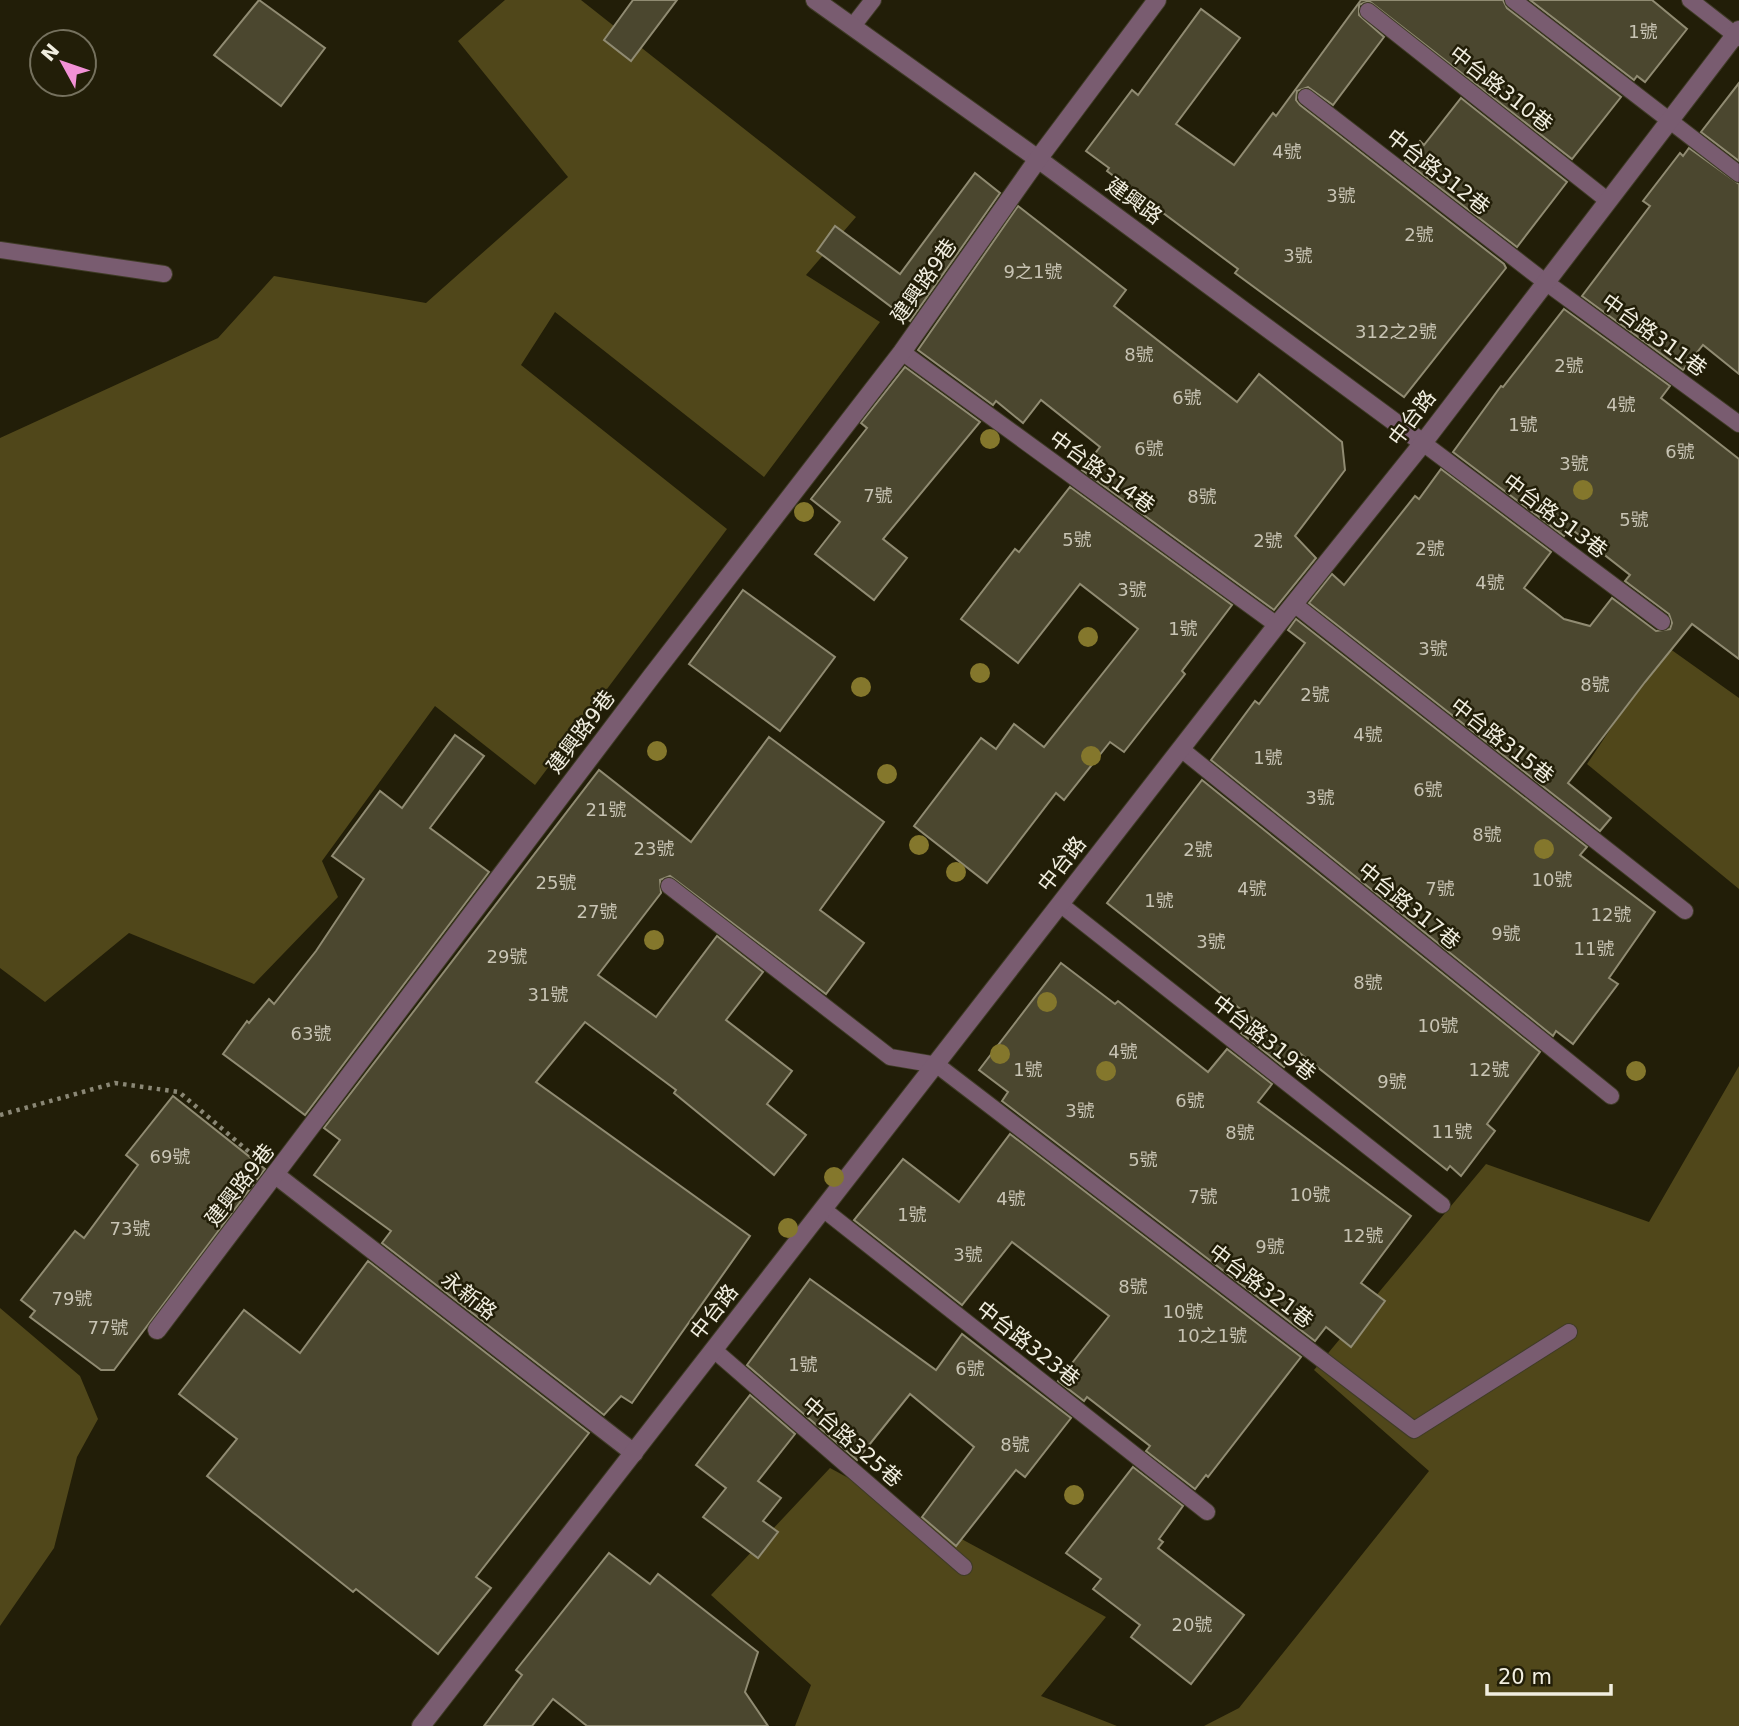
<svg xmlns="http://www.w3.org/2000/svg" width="1739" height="1726" font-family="'DejaVu Sans','Noto Sans TC',sans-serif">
	<rect width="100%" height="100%" fill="#221e08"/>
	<g fill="#50471a">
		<path d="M505,0H581L856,217L806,275L880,322L764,477L555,312L521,365L727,529L535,785L435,706L322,861L338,897L254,984L129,933L45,1002L0,968V438L218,338L274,276L426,303L568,177L458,41Z"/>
		<path d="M1666,646L1739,698V889L1587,764Z"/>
		<path d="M1739,1066V1726H1204L1239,1708L1429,1471L1314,1370L1486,1164L1649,1222Z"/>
		<path d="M0,1308L80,1376L98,1419L77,1457L54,1548L0,1626Z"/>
		<path d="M830,1468L1106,1617L1041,1696L1117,1726H795L811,1685L711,1595Z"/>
	</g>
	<g fill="#4b472f" stroke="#908b72" stroke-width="2">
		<path d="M259,0L325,48L281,106L214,55Z"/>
		<path d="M633,0H677L631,61L604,40Z"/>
		<path d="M1361,0H1503L1507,8L1621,97L1572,159L1369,1L1359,5V15L1384,37L1333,105L1308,87L1297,91L1296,100L1300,105L1504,264L1506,268L1404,397L1235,273L1238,269L1107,171L1109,168L1086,151L1132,90L1138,95L1201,9L1240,38L1176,124L1234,165L1273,113L1276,116Z"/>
		<path d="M1530,0H1652L1687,29L1645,82L1637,76L1634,80Z"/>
		<path d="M1739,83V161L1701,132Z"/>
		<path d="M1461,98L1567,182L1517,247L1405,161L1420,141L1424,145Z"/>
		<path d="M1689,148L1739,184V374L1703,345L1683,370L1582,296L1650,206L1643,201L1680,153L1683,156Z"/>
		<path d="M975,173L1000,193L910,321L817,251L835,226L900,274Z"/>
		<path d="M1018,206L1126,290L1114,306L1237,402L1259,374L1342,442L1345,470L1295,536L1316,558L1274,610L1082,470L1100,447L1041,400L1023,423L996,401L993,405L918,350Z"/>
		<path d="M1564,309L1670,386L1661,398L1739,459V659L1692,624L1645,682L1568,783L1611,818L1600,831L1309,603L1332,574L1344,585L1415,496L1419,499L1441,469L1551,552L1524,588L1564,619L1590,626L1612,598L1656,631L1670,629L1672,623L1669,614L1625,581L1630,575L1570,528L1564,536L1453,452L1501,386L1503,387Z"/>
		<path d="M905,367L980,422L883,539L907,558L874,600L815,554L840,522L811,499L867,428L861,423Z"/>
		<path d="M1070,487L1232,605L1182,671L1185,674L1124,752L1110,742L1064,800L1056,793L987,883L914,826L981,738L996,749L1014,724L1044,747L1138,629L1080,584L1018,663L961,619L1015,549L1019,552Z"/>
		<path d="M743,590L835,657L780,731L689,664Z"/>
		<path d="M1296,619L1587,847L1580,855L1655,912L1609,978L1618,984L1573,1044L1556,1031L1553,1036L1211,760L1255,701L1259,704L1305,643L1288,630Z"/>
		<path d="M455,735L484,756L430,828L489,872L305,1115L223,1054L247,1021L249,1023L269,999L274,1004L316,951L364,879L332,856L380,791L402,808Z"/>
		<path d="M769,737L884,822L820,910L864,943L826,994L670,876L660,880L661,893L598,975L656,1017L717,936L763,972L726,1020L792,1071L767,1104L806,1135L774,1175L674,1093L676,1090L585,1022L536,1082L750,1236L632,1403L621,1396L604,1415L382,1243L391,1231L314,1175L340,1140L324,1128L599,770L691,842Z"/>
		<path d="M1202,780L1540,1052L1487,1124L1495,1131L1461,1176L1450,1166L1447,1170L1297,1051L1284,1067L1241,1033L1253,1019L1107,903Z"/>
		<path d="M1061,963L1115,1004L1118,1001L1208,1072L1227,1049L1272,1084L1258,1102L1411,1216L1361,1283L1385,1301L1351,1347L1326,1327L1315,1341L1002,1101L1008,1092L979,1070Z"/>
		<path d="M173,1096L265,1169L114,1370H101L30,1317L35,1311L21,1300L75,1231L84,1238L138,1165L126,1155Z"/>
		<path d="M1010,1134L1301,1357L1208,1477L1206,1475L1195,1489L1146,1451L1150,1446L1087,1397L1084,1401L1058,1381L1109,1316L1012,1242L962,1305L854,1220L903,1159L959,1202Z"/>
		<path d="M368,1261L589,1433L476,1577L491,1588L438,1654L356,1589L353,1592L207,1476L237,1439L179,1394L244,1310L300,1353Z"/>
		<path d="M810,1279L936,1370L962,1334L1071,1418L1025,1477L1016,1470L956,1546L922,1517L974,1447L910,1394L857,1460L747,1365Z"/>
		<path d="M750,1395L795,1434L758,1481L781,1498L763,1521L778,1532L758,1558L703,1517L726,1488L696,1465Z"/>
		<path d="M1133,1467L1183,1506L1159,1539L1163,1542L1158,1548L1244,1615L1191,1684L1131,1637L1140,1625L1093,1589L1101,1579L1066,1553Z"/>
		<path d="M609,1553L650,1584L658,1574L758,1652L745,1692L768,1726H587L553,1699L532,1726H484L522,1675L516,1670Z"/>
	</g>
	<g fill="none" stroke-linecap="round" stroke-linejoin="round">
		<defs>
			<g id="service">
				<path d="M1513,0L1739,174"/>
				<path d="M1690,0L1739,38"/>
				<path d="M1368,11L1607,200"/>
				<path d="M852,27L873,0"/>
				<path d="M1306,97L1544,281L1739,424"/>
				<path d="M0,250L164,274"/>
				<path d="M902,352L1277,625"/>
				<path d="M1423,443L1662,622"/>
				<path d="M1294,604L1685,911"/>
				<path d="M1181,749L1611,1096"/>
				<path d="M669,886L890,1057L937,1065L1414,1430L1569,1332"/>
				<path d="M1060,904L1442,1205"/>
				<path d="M823,1209L1207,1512"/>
				<path d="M714,1350L964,1567"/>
			</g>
			<g id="minor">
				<path d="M815,0L1038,159L1423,443"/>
				<path d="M277,1176L634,1453"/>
				<path d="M157,1330L651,677L902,352L1038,159L1157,0"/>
				<path d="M421,1726L1277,625L1423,443L1739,30"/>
			</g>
		</defs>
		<use href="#service" stroke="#3f3b26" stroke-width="18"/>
		<use href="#minor" stroke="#3f3b26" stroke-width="20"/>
		<path stroke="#8a8775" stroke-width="4.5" stroke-dasharray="3.5 5" stroke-linecap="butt" d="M0,1115L115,1083L179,1092L254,1156"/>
		<use href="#service" stroke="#795c70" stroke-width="16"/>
		<use href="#minor" stroke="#795c70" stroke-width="18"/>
	</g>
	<g fill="#84772c">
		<circle cx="990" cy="439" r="10"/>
		<circle cx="1583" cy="490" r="10"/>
		<circle cx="804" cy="512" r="10"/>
		<circle cx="1088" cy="637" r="10"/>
		<circle cx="980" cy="673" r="10"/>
		<circle cx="861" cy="687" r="10"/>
		<circle cx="657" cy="751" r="10"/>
		<circle cx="1091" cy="756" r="10"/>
		<circle cx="887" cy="774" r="10"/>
		<circle cx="919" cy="845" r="10"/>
		<circle cx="1544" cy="849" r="10"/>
		<circle cx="956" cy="872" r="10"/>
		<circle cx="654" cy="940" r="10"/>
		<circle cx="1047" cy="1002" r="10"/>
		<circle cx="1000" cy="1054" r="10"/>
		<circle cx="1106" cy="1071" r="10"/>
		<circle cx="1636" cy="1071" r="10"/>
		<circle cx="834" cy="1177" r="10"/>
		<circle cx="788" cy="1228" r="10"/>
		<circle cx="1074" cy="1495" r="10"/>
	</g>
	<g text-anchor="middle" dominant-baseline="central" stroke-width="5" stroke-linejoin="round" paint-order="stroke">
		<g font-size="18" fill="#c8c4b4">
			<text x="1643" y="31">1號</text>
			<text x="1287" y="151">4號</text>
			<text x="1341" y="195">3號</text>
			<text x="1419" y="234">2號</text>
			<text x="1298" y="255">3號</text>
			<text x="1033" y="271">9之1號</text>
			<text x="1396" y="331">312之2號</text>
			<text x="1139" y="354">8號</text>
			<text x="1569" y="365">2號</text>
			<text x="1187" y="397">6號</text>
			<text x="1621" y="404">4號</text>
			<text x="1523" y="424">1號</text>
			<text x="1149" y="448">6號</text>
			<text x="1680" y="451">6號</text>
			<text x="1574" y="463">3號</text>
			<text x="878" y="495">7號</text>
			<text x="1202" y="496">8號</text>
			<text x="1634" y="519">5號</text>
			<text x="1077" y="539">5號</text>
			<text x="1268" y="540">2號</text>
			<text x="1430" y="548">2號</text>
			<text x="1490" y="582">4號</text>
			<text x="1132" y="589">3號</text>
			<text x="1183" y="628">1號</text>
			<text x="1433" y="648">3號</text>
			<text x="1595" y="684">8號</text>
			<text x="1315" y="694">2號</text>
			<text x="1368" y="734">4號</text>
			<text x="1268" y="757">1號</text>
			<text x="1428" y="789">6號</text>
			<text x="1320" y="797">3號</text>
			<text x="606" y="809">21號</text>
			<text x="1487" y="834">8號</text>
			<text x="654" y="848">23號</text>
			<text x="1198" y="849">2號</text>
			<text x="1552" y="879">10號</text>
			<text x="556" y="882">25號</text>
			<text x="1252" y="888">4號</text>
			<text x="1440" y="888">7號</text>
			<text x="1159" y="900">1號</text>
			<text x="597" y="911">27號</text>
			<text x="1611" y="914">12號</text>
			<text x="1506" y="933">9號</text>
			<text x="1211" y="941">3號</text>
			<text x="1594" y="948">11號</text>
			<text x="507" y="956">29號</text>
			<text x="1368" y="982">8號</text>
			<text x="548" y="994">31號</text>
			<text x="1438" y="1025">10號</text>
			<text x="311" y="1033">63號</text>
			<text x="1123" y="1051">4號</text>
			<text x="1028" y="1069">1號</text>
			<text x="1489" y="1069">12號</text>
			<text x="1392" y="1081">9號</text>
			<text x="1190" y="1100">6號</text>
			<text x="1080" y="1110">3號</text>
			<text x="1452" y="1131">11號</text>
			<text x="1240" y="1132">8號</text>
			<text x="170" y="1156">69號</text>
			<text x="1143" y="1159">5號</text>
			<text x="1310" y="1194">10號</text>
			<text x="1203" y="1196">7號</text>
			<text x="1011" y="1198">4號</text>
			<text x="912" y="1214">1號</text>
			<text x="130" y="1228">73號</text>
			<text x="1363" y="1235">12號</text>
			<text x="1270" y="1246">9號</text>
			<text x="968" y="1254">3號</text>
			<text x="1133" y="1286">8號</text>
			<text x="72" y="1298">79號</text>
			<text x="1183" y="1311">10號</text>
			<text x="108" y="1327">77號</text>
			<text x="1212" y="1335">10之1號</text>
			<text x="803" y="1364">1號</text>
			<text x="970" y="1368">6號</text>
			<text x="1015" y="1444">8號</text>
			<text x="1192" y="1624">20號</text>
		</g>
		<g font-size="21" fill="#f1eee0" stroke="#221e08">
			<text transform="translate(1501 89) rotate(38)">中台路310巷</text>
			<text transform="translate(1438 172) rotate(38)">中台路312巷</text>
			<text transform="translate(1134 201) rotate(36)">建興路</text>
			<text transform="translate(924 281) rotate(-55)">建興路9巷</text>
			<text transform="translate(1654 335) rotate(36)">中台路311巷</text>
			<text transform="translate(1412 418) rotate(-53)">中台路</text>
			<text transform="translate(1102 472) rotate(36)">中台路314巷</text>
			<text transform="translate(1555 516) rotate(37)">中台路313巷</text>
			<text transform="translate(581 732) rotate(-53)">建興路9巷</text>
			<text transform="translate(1502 741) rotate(38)">中台路315巷</text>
			<text transform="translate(1062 864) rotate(-52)">中台路</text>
			<text transform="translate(1409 906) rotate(39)">中台路317巷</text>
			<text transform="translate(1264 1038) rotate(38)">中台路319巷</text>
			<text transform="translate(240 1185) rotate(-52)">建興路9巷</text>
			<text transform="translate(1261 1286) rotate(37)">中台路321巷</text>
			<text transform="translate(469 1296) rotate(38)">永新路</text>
			<text transform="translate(714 1312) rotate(-52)">中台路</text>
			<text transform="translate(1028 1344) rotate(38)">中台路323巷</text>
			<text transform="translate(852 1442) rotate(41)">中台路325巷</text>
		</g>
	</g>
	<g transform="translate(63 63) rotate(310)"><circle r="33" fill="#221e08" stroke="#75715e" stroke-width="2"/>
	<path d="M0-5L12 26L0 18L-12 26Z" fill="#f291d6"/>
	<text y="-10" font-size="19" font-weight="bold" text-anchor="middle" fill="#f1eee0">N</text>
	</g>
	<path d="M1487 1684v10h124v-10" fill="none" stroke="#f1eee0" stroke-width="3.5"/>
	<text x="1498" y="1684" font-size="21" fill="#f1eee0" stroke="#221e08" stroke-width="5" paint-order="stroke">20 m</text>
</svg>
